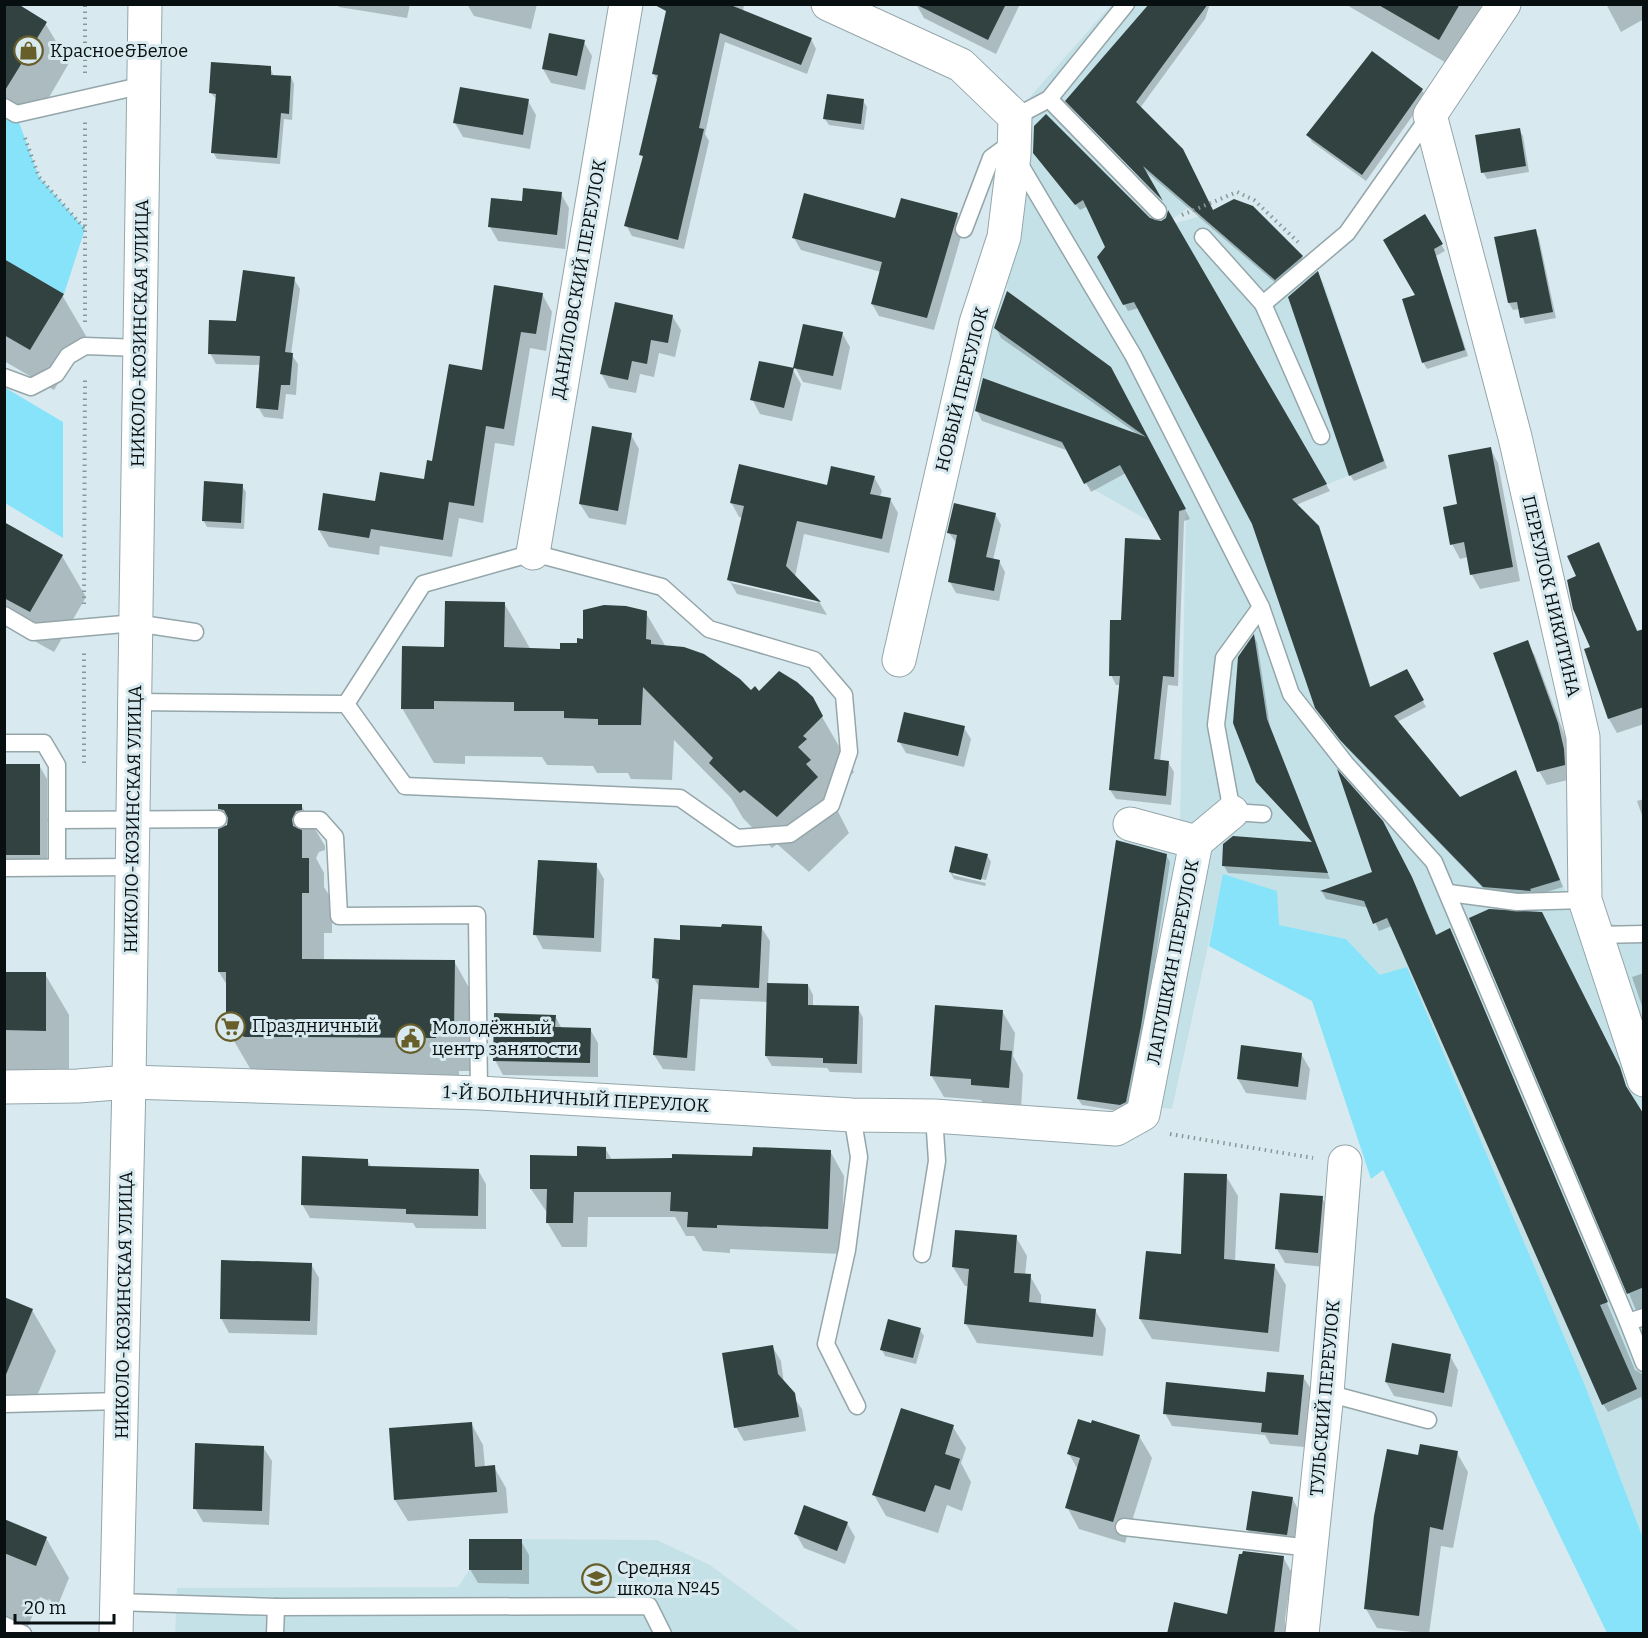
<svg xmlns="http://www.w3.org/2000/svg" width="1648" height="1638" font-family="Bitter,serif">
	<rect width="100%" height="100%" fill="#d8eaef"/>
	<g fill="#c5e1e8">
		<path d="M1111,5H1204L1202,12L1136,102L1183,149L1206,195L1149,236L1176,223L1201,216L1234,199L1253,206L1302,255L1324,283L1384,461L1292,499L1319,526L1370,687L1460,797L1516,770L1575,916L1643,930V1538L1586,1388L1380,975L1346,939L1279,925L1224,874L1172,1109L1077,1099L1116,840L1168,847L1180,822L1186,510L1151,522L1084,484L1063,444L969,409L988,324L1007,290L1021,138L1029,98Z"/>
		<path d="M522,1539L657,1540L710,1565L802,1633L175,1634L177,1588L458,1587L469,1570H522Z"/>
	</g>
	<g fill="#86e3f9">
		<path d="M5,107L16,114L39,177L85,229L64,294L5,260Z"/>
		<path d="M4,387L63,422V538L5,503Z"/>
		<path d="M1223,874L1277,891L1279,925L1346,939L1380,975L1407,967L1586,1388L1643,1538V1633H1607L1383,1170L1371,1179L1312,1001L1209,946Z"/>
	</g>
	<g fill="#0003" fill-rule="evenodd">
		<path d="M4,4L45,23L69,63L37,118L4,98Z"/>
		<path d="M337,4H410L407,18L339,7Z"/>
		<path d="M467,4H537L531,29L474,16Z"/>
		<path d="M669,4H744L743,12L811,39L816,49L807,74L725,42L705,134L709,141L684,249L632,236L626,225L644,159L641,154L658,82L654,74Z"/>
		<path d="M916,4H1020L996,54L924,18Z"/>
		<path d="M1151,4H1210L1205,19L1140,108L1213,212L1252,207L1302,257L1306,264L1279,286L1142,168L1160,199L1067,101Z"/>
		<path d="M1345,4H1479L1486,15L1455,68Z"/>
		<path d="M1606,4H1644V19L1621,32Z"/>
		<path d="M584,42L592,56L585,90L551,83L543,69Z"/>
		<path d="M1372,53L1422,90L1426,97L1366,181L1312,142L1308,135Z"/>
		<path d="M270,67L274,77H291L294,84L292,120L284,119L280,164L217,159L213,152L217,100L211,93Z"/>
		<path d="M528,101L536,115L530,149L463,137L455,123Z"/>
		<path d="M863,101L867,107L864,130L829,125L825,119Z"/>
		<path d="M1519,130L1523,136L1529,172L1487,179L1483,172Z"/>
		<path d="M1039,159L1150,220L1161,223L1169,214L1330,491L1296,505L1322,535L1371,688L1407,671L1426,707L1397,722L1460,799L1519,778L1563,887L1533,896L1488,893L1346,747L1321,715L1253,524L1139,308L1128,311L1099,257L1107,248L1088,206L1080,210Z"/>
		<path d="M561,194L569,208L565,249L498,241L490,227L524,203Z"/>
		<path d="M957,214L964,226L934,330L879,316L872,304L881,272L801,250L794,238L896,220Z"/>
		<path d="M1425,217L1445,251L1436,256L1468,356L1427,369L1423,362L1418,296Z"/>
		<path d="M1535,231L1539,238L1556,318L1525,324L1520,309L1513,310L1509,303L1496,239Z"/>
		<path d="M4,261L62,295L86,336L54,390L4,361Z"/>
		<path d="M1318,273L1387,468L1354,481L1350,475Z"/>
		<path d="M294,279L300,289L291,354L298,364L296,395L286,394L283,419L264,417L258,407L261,365L216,364L210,353L238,323Z"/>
		<path d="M542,294L552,312L546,351L530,348L514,446L495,443L483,523L459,518L452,557L380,546L379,555L329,547L319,530L425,481L483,371Z"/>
		<path d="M672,316L681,330L675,357L659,353L654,377L640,374L636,393L609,388L601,373Z"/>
		<path d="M996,328L1116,378L1190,519L1184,521L1178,686L1168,685L1160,762H1168L1174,772L1171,805L1116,799L1110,790L1121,685H1116L1111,675L1123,622L1164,542L1126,473L1091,492L1069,451L982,421L977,411L1136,433L1001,338Z"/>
		<path d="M842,333L850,347L841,390L803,382L795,367Z"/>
		<path d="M793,370L801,384L792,421L760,414L752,399Z"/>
		<path d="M631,435L639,449L626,525L589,518L580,504Z"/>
		<path d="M1490,448L1498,463L1520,581L1480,589L1472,575L1468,557L1460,559L1452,544L1459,506Z"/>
		<path d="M874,477L882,491L880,497L890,499L898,513L889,553L804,534L795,577L820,603L827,615L737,594L729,580L743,518L739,517L731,502ZM732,580L814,598L818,603L731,583Z"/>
		<path d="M242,486L246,492L244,529L207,527L203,520Z"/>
		<path d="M995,514L1001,525L993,560L999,561L1005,572L999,601L956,593L950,582L957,544L949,533Z"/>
		<path d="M4,523L62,556L86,597L54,652L4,624Z"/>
		<path d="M1598,544L1638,632L1644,630V724L1617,733L1609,719L1578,577Z"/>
		<path d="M504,603L531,650H562L579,645L646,613L666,647L751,692L811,698L854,772L835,791L832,800L849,833L809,872L777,844L772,848L743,818L731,798L674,740L672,780L631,779L628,773H597L593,766L547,765L542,757L465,756V764L434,763L402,708L446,648Z"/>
		<path d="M1254,637L1257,642L1270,727L1330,879L1228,873L1224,866L1313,843L1257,782Z"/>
		<path d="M1527,642L1535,656L1566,739L1572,779L1547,785L1539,771Z"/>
		<path d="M964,728L971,739L964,767L906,753L899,741Z"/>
		<path d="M4,765H39L47,779V869H4Z"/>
		<path d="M1644,799V821L1637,801Z"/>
		<path d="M301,805L325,846V850L319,852L316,858L324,873V887L332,900V933H324V961H454L477,1002V1071H459V1078L251,1070L227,1029V985L219,972L229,823L220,808Z"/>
		<path d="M1387,831L1416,886L1437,936L1450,930L1454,937L1635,1370L1644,1375V1410L1641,1397L1608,1412L1603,1404L1392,926L1379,931L1369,908L1326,899L1322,892L1374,873Z"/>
		<path d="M987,855L991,862L986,880L953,872V875L986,883L985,886L954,879L950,872Z"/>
		<path d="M1166,855L1170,862L1144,1033L1129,1109L1124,1112L1082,1105L1078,1099Z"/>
		<path d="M596,865L604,879L601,952L543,949L535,934Z"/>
		<path d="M1471,919L1612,1053L1644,1143V1316H1640L1635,1308Z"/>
		<path d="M682,927H761L770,941L768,984L808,985L813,995V1007L858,1008L863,1018L862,1073L830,1072L827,1068L772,1066L766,1056L768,1002L700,999L695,1071L663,1069L654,1055L660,989L654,978L681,941Z"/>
		<path d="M1644,973V1012L1632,977Z"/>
		<path d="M4,974H45L69,1015V1071H4Z"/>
		<path d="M1002,1011L1015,1033L1013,1056L1023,1074L1021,1109L985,1106L981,1100L944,1097L931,1075Z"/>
		<path d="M555,1016L562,1029H590L598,1043V1077L503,1075L495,1060Z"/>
		<path d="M1301,1054L1310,1069L1306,1100L1246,1093L1238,1079Z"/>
		<path d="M605,1148L612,1160L754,1158L830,1151L844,1176L841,1254L730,1249V1253L703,1251L694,1236H686L675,1217H588L587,1247H562L547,1222L548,1214L531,1189L532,1157L578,1158Z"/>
		<path d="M367,1160L372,1168L478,1170L486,1184V1229L416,1228L413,1223L310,1218L302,1204Z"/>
		<path d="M1226,1176L1238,1196L1235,1261L1274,1265L1286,1285L1279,1352L1152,1339L1140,1319L1182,1256Z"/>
		<path d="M1322,1198L1330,1212L1325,1267L1285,1263L1277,1249Z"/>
		<path d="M1016,1237L1027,1256L1025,1275L1030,1276L1041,1295V1305L1095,1310L1106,1329L1103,1356L977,1343L966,1324L969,1286H965L953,1267Z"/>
		<path d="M311,1264L319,1278L317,1335L229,1333L221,1318Z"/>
		<path d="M4,1299L32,1310L56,1351L31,1410L4,1398Z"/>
		<path d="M920,1330L924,1336L916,1364L885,1356L882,1350Z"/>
		<path d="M772,1346L781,1361L784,1384L802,1409L806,1431L744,1441L736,1427Z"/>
		<path d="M1450,1356L1458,1370L1452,1407L1394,1396L1386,1382Z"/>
		<path d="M1303,1377L1311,1389L1305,1447L1270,1444L1265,1435L1172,1426L1165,1413L1267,1394Z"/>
		<path d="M471,1423L483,1445L485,1467H494L506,1488L508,1513L408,1521L395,1500Z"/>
		<path d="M953,1427L966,1448L961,1463L971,1482L962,1511L947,1505L938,1533L886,1516L874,1495Z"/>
		<path d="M1139,1436L1152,1458L1125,1543L1079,1529L1067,1507L1078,1470L1069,1454Z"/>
		<path d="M263,1447L272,1461L269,1525L203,1522L195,1508Z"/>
		<path d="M1457,1453L1468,1472L1453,1548L1441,1546L1429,1634L1377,1628L1366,1609L1419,1457Z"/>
		<path d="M1292,1498L1300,1513L1295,1548L1256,1544L1248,1530Z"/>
		<path d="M4,1521L46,1538L69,1578L58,1605L40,1597L27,1629L4,1620Z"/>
		<path d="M847,1523L855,1537L845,1564L804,1548L796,1534Z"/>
		<path d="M521,1541L529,1555V1584L478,1583L470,1569Z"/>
		<path d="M1283,1557L1292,1573L1285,1619L1286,1634H1169L1229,1616Z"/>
		<path d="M294,1632L358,1634H294Z"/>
	</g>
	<g fill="#324241">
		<path d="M4,4H18L47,22L4,92Z"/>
		<path d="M653,4H728L812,38L801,65L720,33L699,128L704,129L678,240L624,226L643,156L639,155L658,75L652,74L666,11Z"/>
		<path d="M915,4H1006L988,40Z"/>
		<path d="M1149,4H1208L1136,102L1183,149L1213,210L1234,199L1253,206L1303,256L1275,280L1143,166L1163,201L1065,101Z"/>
		<path d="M1377,4H1460L1439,40Z"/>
		<path d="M549,33L585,40L577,76L542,69Z"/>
		<path d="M1372,51L1423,89L1362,175L1306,135Z"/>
		<path d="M211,62L271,66V75L291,76L289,114L281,113L277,158L211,153L216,94L209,93Z"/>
		<path d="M460,87L529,99L523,135L453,123Z"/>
		<path d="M827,94L864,99L861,124L823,119Z"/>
		<path d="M1046,114L1150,218L1161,221L1166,218L1168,210L1327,484L1292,499L1319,526L1370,687L1407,669L1424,700L1394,716L1460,797L1516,770L1560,880L1530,889L1531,891L1483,887L1340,740L1315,708L1252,524L1134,302L1123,305L1097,257L1105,247L1083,200L1075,205L1033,153L1034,126Z"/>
		<path d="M1520,128L1526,166L1481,173L1475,135Z"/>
		<path d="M523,188L562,192L557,235L488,227L491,198L522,201Z"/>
		<path d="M804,193L895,218L901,198L958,213L927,318L871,304L882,262L792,238Z"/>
		<path d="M1425,214L1443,244L1434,249L1465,350L1422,363L1402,299L1415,295L1383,240Z"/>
		<path d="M1536,229L1553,312L1520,318L1517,302L1508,303L1494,237Z"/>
		<path d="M4,259L64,294L30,350L4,335Z"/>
		<path d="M243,270L295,277L285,352L293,353L290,385H281L278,410L256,408L260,356L208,354L209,320L236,321Z"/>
		<path d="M1318,271L1384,461L1349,476L1288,297Z"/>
		<path d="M494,285L543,293L536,334L521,332L504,429L486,426L474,506L449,502L443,540L371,529L369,538L318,530L323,493L375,501L380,472L424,479L427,460L432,461L449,364L482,370Z"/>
		<path d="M1007,291L1111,367L1186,509L1179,511L1174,677L1163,676L1154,759L1169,761L1166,796L1109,790L1120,676H1109L1110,620H1121L1125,538L1161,540L1120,465L1084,484L1062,442L975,411L983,378L1146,437L994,328Z"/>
		<path d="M615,302L673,315L668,343L651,340L647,364L632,361L628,380L600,374Z"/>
		<path d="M803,324L843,332L833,376L793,368Z"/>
		<path d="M759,361L794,368L784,408L750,400Z"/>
		<path d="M592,426L632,433L618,511L579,504Z"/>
		<path d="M1491,447L1513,567L1470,575L1464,542L1450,545L1443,507L1457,504L1448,455Z"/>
		<path d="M739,464L827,485L831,466L875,476L870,494L891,498L882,539L797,521L786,566L821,602L727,580L744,506L730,503Z"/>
		<path d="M204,481L243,484L241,523L202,521Z"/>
		<path d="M954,503L996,513L986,557L1000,560L994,591L948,582L957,535L947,533Z"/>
		<path d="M4,522L63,555L30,612L4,598Z"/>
		<path d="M1599,542L1637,631L1644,629V707L1608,719L1584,649L1590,647L1573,609L1567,580L1576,576L1567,556Z"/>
		<path d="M445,601L505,602L504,647L560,649V643H577V638L583,639V610L604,605L626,606L647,611L646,639L651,640V644L684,647L704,654L740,679L751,690L755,686L759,691L779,671L797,682L813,697L823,716L803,736L807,739L798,747L811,760L806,764L818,777L777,817L744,790L740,793L709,763L713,758L643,687L641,725H598V719L564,718V711H514V702L434,701V709H401L402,646L444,647Z"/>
		<path d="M1254,634L1267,719L1328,873L1222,866L1223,844L1233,836L1312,842L1256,782L1233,723L1238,657Z"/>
		<path d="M1528,640L1558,723L1564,749L1565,765L1537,772L1493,653Z"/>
		<path d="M904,712L965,726L958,756L897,742Z"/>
		<rect x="4" y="764" width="36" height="91"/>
		<path d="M1337,769L1383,821L1412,877L1436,935L1450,928L1608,1302L1600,1305L1637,1389L1602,1405L1387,918L1373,924L1364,901L1320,891L1372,872Z"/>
		<path d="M218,804H302V810L296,811L292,819L293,826L302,830V858H309V893H302V959L455,960L454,1031L436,1030V1038L303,1037H245L226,1030V972H218V829L227,825L228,818L224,810L218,809Z"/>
		<path d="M1116,840L1167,854L1141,1026L1126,1102L1120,1105L1077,1099Z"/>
		<path d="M955,846L988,854L981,880L949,872Z"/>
		<path d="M538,860L597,863L594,938L533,935Z"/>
		<path d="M1489,909L1542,912L1620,1067L1626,1086L1643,1113L1644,1287L1627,1294L1469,918Z"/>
		<path d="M722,924L762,926L759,988L693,985L687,1058L653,1055L659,979L652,978L654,938L680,940V925L721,927Z"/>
		<path d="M4,972H46V1031L4,1030Z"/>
		<path d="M767,983L808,984V1005L859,1006L857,1064L823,1063V1058L765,1056Z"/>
		<path d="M935,1005L1003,1010L1000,1050L1012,1051L1009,1088L971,1085V1079L930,1076Z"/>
		<path d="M494,1013L556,1015L555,1027L591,1028L590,1063L493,1061Z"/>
		<path d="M1241,1045L1302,1053L1298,1087L1237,1079Z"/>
		<path d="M577,1146L606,1147V1159L672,1158V1154L752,1156L753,1147L831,1150L828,1229L717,1225V1228L687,1227L688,1212L670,1211L671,1192H574L573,1223H546L547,1189H530V1155L577,1156Z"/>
		<path d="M302,1156L368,1159V1166L479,1169L478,1216L406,1214V1209L301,1205Z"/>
		<path d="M1184,1173L1227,1174L1224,1259L1275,1264L1268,1333L1139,1319L1146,1251L1181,1254Z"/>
		<path d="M1280,1193L1323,1196L1318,1253L1275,1249Z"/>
		<path d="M955,1230L1017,1235L1014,1273L1031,1274L1029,1302L1096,1309L1093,1337L964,1324L969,1269L952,1267Z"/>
		<path d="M221,1260L312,1263L310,1321L220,1319Z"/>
		<path d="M4,1297L33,1309L5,1377H4Z"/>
		<path d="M888,1319L921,1328L913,1358L880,1350Z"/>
		<path d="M1392,1343L1451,1354L1444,1393L1385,1382Z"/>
		<path d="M773,1345L778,1374L795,1393L799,1417L734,1428L722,1353Z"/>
		<path d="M1267,1372L1304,1375L1298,1435L1261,1432L1262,1423L1163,1414L1166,1382L1265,1392Z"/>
		<path d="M901,1408L954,1425L945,1454L960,1459L950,1490L935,1485L925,1512L872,1495Z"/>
		<path d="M1078,1419L1091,1423L1092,1420L1140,1435L1113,1522L1065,1508L1080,1458L1067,1454Z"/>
		<path d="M472,1422L475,1467L495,1465L497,1492L394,1500L389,1428Z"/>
		<path d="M195,1443L264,1446L262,1511L193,1509Z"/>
		<path d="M1420,1444L1458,1451L1443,1530L1430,1527L1419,1616L1364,1609L1374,1516L1387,1449L1418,1455Z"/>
		<path d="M1252,1491L1293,1497L1287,1535L1246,1530Z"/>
		<path d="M804,1505L848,1522L837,1551L794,1534Z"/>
		<path d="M4,1519L47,1537L36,1566L4,1553Z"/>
		<rect x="469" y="1539" width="53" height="31"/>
		<path d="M1243,1551L1284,1556L1274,1634H1167L1174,1602L1227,1614L1239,1554H1242Z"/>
	</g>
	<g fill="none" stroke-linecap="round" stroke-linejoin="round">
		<defs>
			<g id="lane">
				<path d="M1049,99L1158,211"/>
				<path d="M4,107L16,114L144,85"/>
				<path d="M1015,117L1049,99L1126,4"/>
				<path d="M1016,158L1133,355L1261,607L1224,658L1216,725L1232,812L1263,814"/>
				<path d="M964,229L991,158L1014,141"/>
				<path d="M1203,237L1263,304"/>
				<path d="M4,377L31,387L56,374L68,356L85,346L140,348"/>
				<path d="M1321,436L1263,304L1347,233L1430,115"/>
				<path d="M1261,607L1291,694L1345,763L1434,862L1628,1322L1644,1317"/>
				<path d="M4,615L33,632L135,623L195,632"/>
				<path d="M134,702L346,704L405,786L680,798L737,838L790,834L831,805L849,752L844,695L814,660L709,629L662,587L533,553L423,584L346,704"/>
				<path d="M4,743H44L57,765V867"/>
				<path d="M57,820L218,819"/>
				<path d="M302,820H320L335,837L339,916L477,915L479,1093"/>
				<path d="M4,868L132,867"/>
				<path d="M1449,893L1517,902L1585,900"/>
				<path d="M1597,935L1644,934"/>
				<path d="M852,1115L859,1157L847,1250L826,1344L857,1406"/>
				<path d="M922,1254L937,1161L934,1116"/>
				<path d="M1628,1322L1644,1363"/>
				<path d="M1327,1393L1428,1420"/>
				<path d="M4,1404L121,1401"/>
				<path d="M1124,1527L1311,1548"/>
				<path d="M116,1602L276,1607L649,1606L663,1634"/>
				<path d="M4,1625L23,1634"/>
				<path d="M275,1634L276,1607"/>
			</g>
			<g id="street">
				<path d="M828,4L961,65L1015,117L1014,155L1004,237L976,323L899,660"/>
				<path d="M1504,4L1430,115L1515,437L1583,737L1585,900L1644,1080"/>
				<path d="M533,553L626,4"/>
				<path d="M1196,842L1232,812"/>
				<path d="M4,1087L78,1086L129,1082L479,1093L852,1115L934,1116L1116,1129L1143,1114L1196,842L1130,824"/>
				<path d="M116,1634L129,1082L145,4"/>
				<path d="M1302,1634L1327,1393L1345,1162"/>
			</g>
		</defs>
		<use href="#lane" stroke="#94a6aa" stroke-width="19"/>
		<use href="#street" stroke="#94a6aa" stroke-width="35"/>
		<g stroke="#89979a" stroke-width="4" stroke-dasharray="1.5 4.5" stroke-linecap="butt">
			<path d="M85,73V4"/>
			<path d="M25,138L39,177L84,228"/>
			<path d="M1182,215L1237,192L1254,200L1298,242"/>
			<path d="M85,322V122"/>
			<path d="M84,604L85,377"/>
			<path d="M84,763V653"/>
			<path d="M1170,1134L1313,1158"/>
		</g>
		<use href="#lane" stroke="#fff" stroke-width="16"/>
		<use href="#street" stroke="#fff" stroke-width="33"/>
	</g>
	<defs>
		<symbol id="shop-ring" viewBox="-11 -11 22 22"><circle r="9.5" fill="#d8eaef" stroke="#675e2a" stroke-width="1.5"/><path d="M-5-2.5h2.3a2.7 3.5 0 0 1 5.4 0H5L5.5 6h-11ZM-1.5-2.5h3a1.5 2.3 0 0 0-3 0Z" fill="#675e2a"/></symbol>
		<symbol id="supermarket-ring" viewBox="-11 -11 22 22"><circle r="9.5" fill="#d8eaef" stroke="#675e2a" stroke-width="1.5"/><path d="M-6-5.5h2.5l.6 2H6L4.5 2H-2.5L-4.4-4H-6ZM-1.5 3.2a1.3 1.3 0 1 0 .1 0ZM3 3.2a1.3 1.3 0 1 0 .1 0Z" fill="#675e2a"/></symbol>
		<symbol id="civic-ring" viewBox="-11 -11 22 22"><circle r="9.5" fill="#d8eaef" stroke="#675e2a" stroke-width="1.5"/><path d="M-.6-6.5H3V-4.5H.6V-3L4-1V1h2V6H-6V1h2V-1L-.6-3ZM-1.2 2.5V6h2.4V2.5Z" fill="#675e2a"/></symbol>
		<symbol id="school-ring" viewBox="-11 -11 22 22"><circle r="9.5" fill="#d8eaef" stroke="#675e2a" stroke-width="1.5"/><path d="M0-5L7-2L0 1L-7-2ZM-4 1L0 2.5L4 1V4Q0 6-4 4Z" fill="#675e2a"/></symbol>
	</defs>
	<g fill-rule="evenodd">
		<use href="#shop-ring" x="12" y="34" width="33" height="33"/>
		<use href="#supermarket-ring" x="214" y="1010" width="33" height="33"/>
		<use href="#civic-ring" x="394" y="1022" width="33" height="33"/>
		<use href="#school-ring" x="580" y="1562" width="33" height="33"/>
	</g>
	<g text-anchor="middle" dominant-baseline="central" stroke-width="6" stroke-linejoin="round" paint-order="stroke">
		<g font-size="18" fill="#080f10" stroke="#d8eaef" text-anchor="start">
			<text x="50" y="51">Красное&amp;Белое</text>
			<text x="252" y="1026">Праздничный</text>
			<text x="432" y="1028">Молодёжный<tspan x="432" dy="21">центр занятости</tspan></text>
			<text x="617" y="1568">Средняя<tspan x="617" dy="21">школа №45</tspan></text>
		</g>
		<g font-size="18" fill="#080f10" stroke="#d8eaef">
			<text transform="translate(579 279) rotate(-80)">ДАНИЛОВСКИЙ ПЕРЕУЛОК</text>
			<text transform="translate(140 333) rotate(-89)">НИКОЛО-КОЗИНСКАЯ УЛИЦА</text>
			<text transform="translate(962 389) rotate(-76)">НОВЫЙ ПЕРЕУЛОК</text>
			<text transform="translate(1551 596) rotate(77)">ПЕРЕУЛОК НИКИТИНА</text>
			<text transform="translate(133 819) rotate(-89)">НИКОЛО-КОЗИНСКАЯ УЛИЦА</text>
			<text transform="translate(1173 962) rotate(-79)">ЛАПУШКИН ПЕРЕУЛОК</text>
			<text transform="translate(576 1099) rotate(3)">1-Й БОЛЬНИЧНЫЙ ПЕРЕУЛОК</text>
			<text transform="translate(124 1305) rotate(-89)">НИКОЛО-КОЗИНСКАЯ УЛИЦА</text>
			<text transform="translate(1325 1398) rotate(-85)">ТУЛЬСКИЙ ПЕРЕУЛОК</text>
		</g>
	</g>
	<rect width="1648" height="1638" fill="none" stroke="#080f10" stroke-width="12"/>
	<path d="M15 1614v9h99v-9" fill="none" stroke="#080f10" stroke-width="3"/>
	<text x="24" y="1614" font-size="18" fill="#080f10" stroke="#d8eaef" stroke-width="4.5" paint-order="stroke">20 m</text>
</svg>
